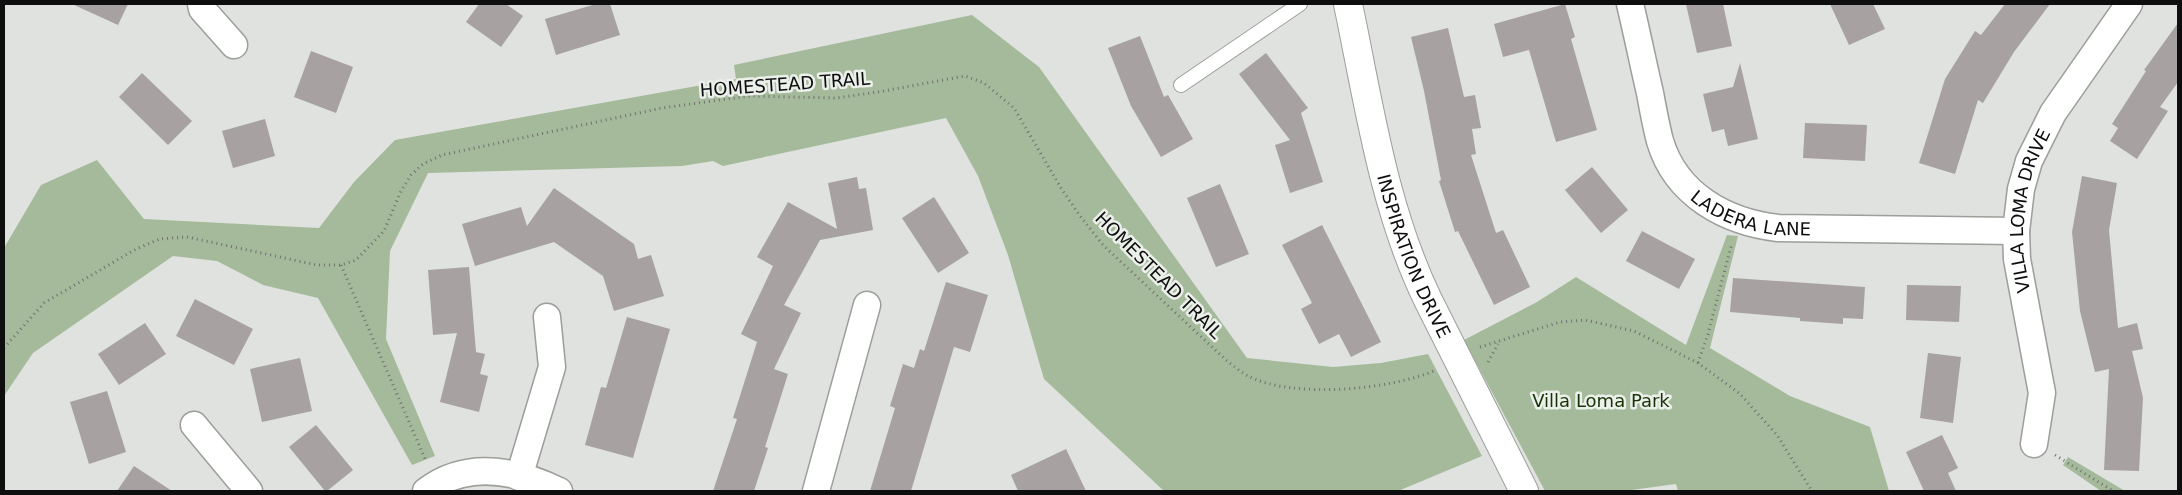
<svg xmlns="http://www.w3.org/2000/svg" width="2182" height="495" font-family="'DejaVu Sans',sans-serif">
	<rect width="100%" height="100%" fill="#dfe2de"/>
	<g fill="#a5ba9b">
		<path d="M972,15L1039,67L1247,358L1333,367L1381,363L1428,354L1482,456L1398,491H1164L1044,379L1008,255L978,176L946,118L723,166L713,161L682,166L428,173L390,251L386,339L435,456L412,465L318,298L263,285L217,261L173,256L33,353L4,396V248L41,185L97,160L144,219L319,228L354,182L395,140L736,79L734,65Z"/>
		<path d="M1727,235L1738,236L1710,348L1790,396L1870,427L1889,491H1678L1676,484L1624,491H1545L1464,340L1537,302L1576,277L1686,345Z"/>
		<path d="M2068,457L2125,491H2101L2063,465Z"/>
	</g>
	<g fill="#a7a1a2">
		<path d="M72,4H128L118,25Z"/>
		<path d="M479,4H506L523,16L501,47L466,22Z"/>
		<path d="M596,4H610L620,35L556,55L545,19Z"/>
		<path d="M1565,4L1575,37L1571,39L1597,130L1556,142L1529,50L1503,57L1494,24Z"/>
		<path d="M1686,4H1723L1732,46L1697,53Z"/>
		<path d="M1830,4H1873L1885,29L1849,45Z"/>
		<path d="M2005,4H2050L2014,52L1983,103L1978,100L1955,174L1919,163L1945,79L1975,31L1981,35Z"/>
		<path d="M2178,23V82L2160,107L2168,111L2137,159L2110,141L2118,128L2112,124L2146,71L2144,70Z"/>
		<path d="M1448,28L1464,97L1475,95L1481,128L1472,129L1476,154L1471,155L1496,233L1503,230L1530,287L1494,305L1458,231L1455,232L1439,181L1441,180L1424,91L1411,37Z"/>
		<path d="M1140,36L1164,97L1168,95L1193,139L1161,157L1131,106L1108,48Z"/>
		<path d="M311,51L353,67L336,113L294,97Z"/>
		<path d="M1266,53L1308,108L1301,113L1323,182L1290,193L1275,145L1290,140L1239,74Z"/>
		<path d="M1740,63L1758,139L1728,146L1724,129L1712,132L1703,94L1733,87Z"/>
		<path d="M142,73L192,121L168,145L119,97Z"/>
		<path d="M265,119L275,156L233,168L222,131Z"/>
		<path d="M1805,123L1867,125L1865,161L1803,158Z"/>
		<path d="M1592,167L1628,210L1601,233L1565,190Z"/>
		<path d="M2082,176L2117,183L2109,230L2118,328L2137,323L2143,349L2132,351L2143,398L2139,471L2104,470L2109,369L2095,372L2080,311L2072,232Z"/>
		<path d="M857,177L859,189L866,188L873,230L820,240L784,305L801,313L774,369L788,374L765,447L768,448L754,491H713L737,419L733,418L757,342L741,334L773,266L757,257L788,202L837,229L828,183Z"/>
		<path d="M1220,184L1249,254L1216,267L1187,198Z"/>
		<path d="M554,188L634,244L638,259L651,255L664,296L614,311L603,276L554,242L475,266L462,224L521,207L527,226Z"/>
		<path d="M934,197L969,253L938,273L902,218Z"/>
		<path d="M1322,225L1381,342L1351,357L1339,334L1319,344L1301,309L1312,303L1282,245Z"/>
		<path d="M1642,231L1695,259L1679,289L1626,261Z"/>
		<path d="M469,267L476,352L485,354L480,374L488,376L479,412L440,402L457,333L433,335L428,270Z"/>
		<path d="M1733,278L1865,287L1863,319L1843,318V324L1800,321V318L1730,312Z"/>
		<path d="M946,282L988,295L970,352L954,347L911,491H870L895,408L890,406L903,364L914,368L920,349L924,351Z"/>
		<path d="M1907,285L1961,286L1959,322L1906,320Z"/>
		<path d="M195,299L253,329L234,365L176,336Z"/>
		<path d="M627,317L670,329L633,458L585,445L601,387L606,388Z"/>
		<path d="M145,323L166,354L119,385L98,354Z"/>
		<path d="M1928,353L1961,357L1953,423L1920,418Z"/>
		<path d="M300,358L312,411L262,422L250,369Z"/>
		<path d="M107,391L126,452L89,464L70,402Z"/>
		<path d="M316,425L353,470L327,491H325L289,447Z"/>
		<path d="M1942,435L1958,468L1948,473L1956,491H1924L1906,452Z"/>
		<path d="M1066,449L1086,491H1018L1011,475Z"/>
		<path d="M134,466L172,491H117Z"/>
	</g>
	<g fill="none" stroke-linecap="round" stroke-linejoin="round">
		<defs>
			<path id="service" d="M1181,85L1300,4"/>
			<g id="minor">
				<path d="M201,4L202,9L234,45"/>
				<path id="s1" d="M1630,4C1637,33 1643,63 1650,93C1653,109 1656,126 1660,141C1676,195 1726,222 1778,228L2016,231"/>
				<path d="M194,425L249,491"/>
				<path id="s2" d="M2034,444L2042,393L2017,259L2016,231L2021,189L2029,161L2053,113L2129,4"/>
				<path d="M519,477L552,367L547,317"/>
				<path d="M426,491C467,460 516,470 559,491"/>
				<path d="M816,491L867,305"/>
			</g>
			<g id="tertiary">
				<path id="s3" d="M1348,4C1369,104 1383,207 1428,300L1524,491"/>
			</g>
		</defs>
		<use href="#service" stroke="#9b9e99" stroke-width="16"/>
		<use href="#minor" stroke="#9b9e99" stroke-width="29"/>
		<use href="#tertiary" stroke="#9b9e99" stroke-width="30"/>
		<g stroke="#6f716e" stroke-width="3" stroke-dasharray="1 4" stroke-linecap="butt">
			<path d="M341,265L426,461"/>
			<path d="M1480,347L1560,322L1585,320L1634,331L1698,363L1739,393L1777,435L1812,491"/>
			<path d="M4,348L44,303L136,249L160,239L187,237L317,265H341L356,260L384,231L401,191L411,175L423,164L442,155L662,108L727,99L750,96L836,98L878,92L965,76L984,83L1014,108L1061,188L1080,216L1103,245L1226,360C1233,365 1240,372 1248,376C1292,399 1391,390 1436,370"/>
			<path d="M1488,362L1498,344"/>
			<path d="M1698,363L1708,334L1732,243"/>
			<path d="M2055,455L2113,491"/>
		</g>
		<use href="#service" stroke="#fff" stroke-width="14"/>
		<use href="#minor" stroke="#fff" stroke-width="26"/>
		<use href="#tertiary" stroke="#fff" stroke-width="28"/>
	</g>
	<g text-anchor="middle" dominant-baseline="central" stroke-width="5" stroke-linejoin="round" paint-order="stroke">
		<g font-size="18" fill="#0d0e0d" stroke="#ecf0eb">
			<text transform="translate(785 84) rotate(-4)">HOMESTEAD TRAIL</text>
			<text stroke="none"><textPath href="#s1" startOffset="266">LADERA LANE</textPath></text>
			<text stroke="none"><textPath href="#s2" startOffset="238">VILLA LOMA DRIVE</textPath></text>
			<text stroke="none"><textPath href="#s3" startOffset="261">INSPIRATION DRIVE</textPath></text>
			<text transform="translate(1159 275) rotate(45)">HOMESTEAD TRAIL</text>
		</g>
		<g font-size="18" fill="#183307" stroke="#ecf0eb">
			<text x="1601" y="400">Villa Loma Park</text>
		</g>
	</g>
	<rect width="2182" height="495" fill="none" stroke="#0d0e0d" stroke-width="10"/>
</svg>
